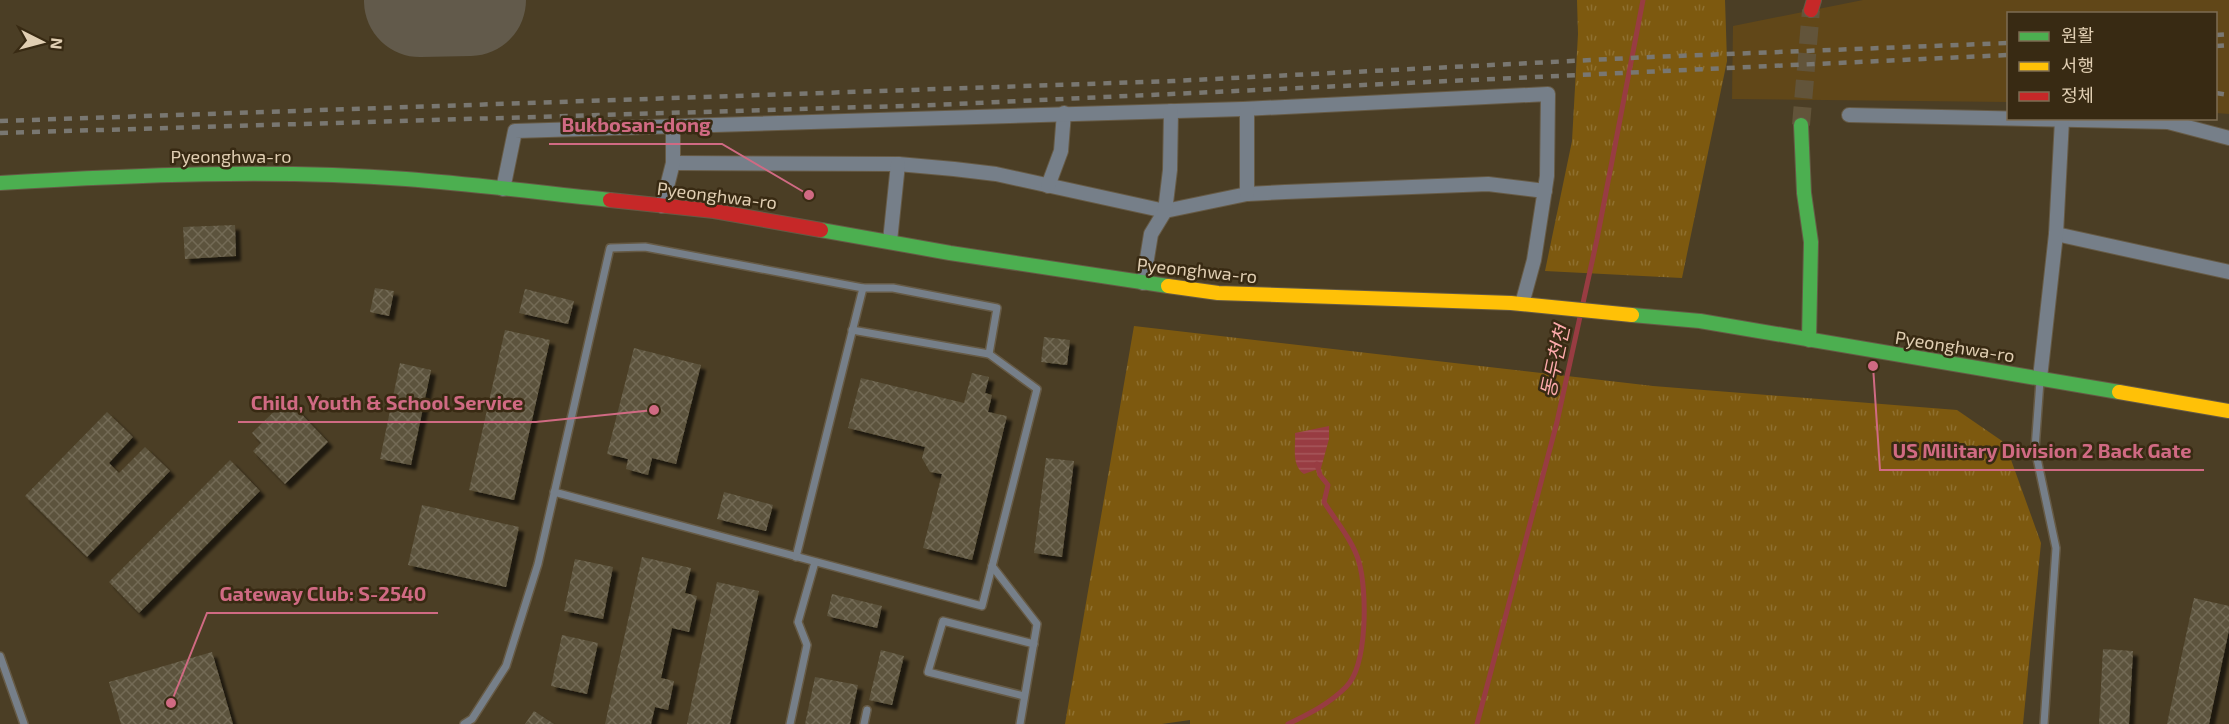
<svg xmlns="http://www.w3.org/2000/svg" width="2229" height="724" font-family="'Exo 2','Noto Sans KR',sans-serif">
	<defs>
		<pattern id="grass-tufts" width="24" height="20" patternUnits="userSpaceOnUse" patternTransform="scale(1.5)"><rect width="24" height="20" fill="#7d590f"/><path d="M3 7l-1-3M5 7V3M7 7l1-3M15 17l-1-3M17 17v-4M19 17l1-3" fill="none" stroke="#8f7030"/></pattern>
		<pattern id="water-rules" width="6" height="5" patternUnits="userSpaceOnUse" patternTransform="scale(1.5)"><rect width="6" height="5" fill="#983c42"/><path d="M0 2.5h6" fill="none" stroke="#a6575b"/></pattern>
		<pattern id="building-cross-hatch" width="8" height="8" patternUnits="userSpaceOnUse" patternTransform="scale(1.5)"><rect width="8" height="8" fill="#5c533c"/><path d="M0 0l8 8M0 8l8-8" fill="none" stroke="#736b56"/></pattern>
		<filter id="shadow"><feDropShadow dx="5" dy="5" stdDeviation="1.5" flood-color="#0009"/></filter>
	</defs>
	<rect width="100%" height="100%" fill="#4b3e25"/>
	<path fill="#614718" d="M1863,0H2229V114L2216,113V14H2008V102L1732,99L1733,26Z"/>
	<g fill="url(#grass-tufts)">
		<path d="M1577,0H1725L1727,61L1682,278L1545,271L1572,141L1578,34Z"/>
		<path d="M1134,326L1653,386L1957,410L2005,443L2041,543L2023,724H1190V720L1162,724H1065Z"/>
	</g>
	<path fill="url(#water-rules)" d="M1329,426V439L1321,468L1304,474C1291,465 1296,447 1295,433Z"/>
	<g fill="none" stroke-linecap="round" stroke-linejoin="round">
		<g stroke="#983c42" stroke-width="5">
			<path d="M1288,724C1309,714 1329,704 1346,687C1368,665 1367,590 1359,562C1353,541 1336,521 1324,502L1328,485L1320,475L1317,464"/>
			<path d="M1477,724L1557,422L1597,239L1643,0"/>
		</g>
		<path stroke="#625a4b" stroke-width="112" d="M420,1L470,0"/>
	</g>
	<g fill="url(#building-cross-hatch)" filter="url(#shadow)">
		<path d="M235,225L236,256L185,259L183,227Z"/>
		<path d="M375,288L394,291L389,316L370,312Z"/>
		<path d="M525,289L574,301L568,324L519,313Z"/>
		<path d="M505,330L550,340L514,500L469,490Z"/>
		<path d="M1044,337L1070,340L1067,365L1041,362Z"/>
		<path d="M634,348L701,365L676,464L652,458L648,475L626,469L628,459L607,454Z"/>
		<path d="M400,363L431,370L411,465L380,459Z"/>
		<path d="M972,373L989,377L985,393L992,395L988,412L1007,416L972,560L923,548L942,474L930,472L922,458L925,447L848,428L861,378L964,403Z"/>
		<path d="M287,399L328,442L285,484L253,451L261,443L252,433Z"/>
		<path d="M107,412L133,437L109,463L119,473L145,447L170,471L87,557L25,496Z"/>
		<path d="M1046,458L1074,461L1062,557L1034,553Z"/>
		<path d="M230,460L260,491L139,613L109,582Z"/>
		<path d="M724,492L773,505L766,531L717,519Z"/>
		<path d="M422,505L519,527L506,587L408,565Z"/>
		<path d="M642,557L691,568L685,593L697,596L689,632L672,628L661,678L674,681L668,710L655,707L651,724H605Z"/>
		<path d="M575,559L613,567L603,619L564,611Z"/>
		<path d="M717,582L759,591L730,724H687Z"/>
		<path d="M832,594L882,606L877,628L827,616Z"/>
		<path d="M2194,598L2229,606V630L2209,724H2167Z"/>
		<path d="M562,635L598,643L587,694L551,686Z"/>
		<path d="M2103,649L2133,651L2129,724H2099Z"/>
		<path d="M881,650L904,656L892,705L869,700Z"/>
		<path d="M212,652L233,724H121L109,682Z"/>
		<path d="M815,677L858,685L850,724H805Z"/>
		<path d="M534,711L554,724H525Z"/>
	</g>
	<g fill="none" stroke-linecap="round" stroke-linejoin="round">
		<path stroke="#62543a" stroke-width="18" stroke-dasharray="18 9" stroke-linecap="butt" d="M1801,125L1811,10"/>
		<defs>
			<g id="lane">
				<path d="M2040,381L2035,449L2056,548L2044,724"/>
				<path d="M554,492L982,606L1037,389L989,354"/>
				<path d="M796,557L863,288"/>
				<path d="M992,566L1037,624L1020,724"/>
				<path d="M0,656L24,724"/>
				<path d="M1024,696L928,672L943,621L1034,644"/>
				<path d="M464,724L472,719L506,666L538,564L610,248L645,247L863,288H893L997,308L989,354L852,330"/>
				<path d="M790,724L807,645L798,622L815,562"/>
				<path d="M864,724L867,710"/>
			</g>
			<g id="street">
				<path d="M1849,115L2168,122L2229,138"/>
				<path d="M673,163L898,164L954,169L996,174L1165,211L1247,194L1285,192L1488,184L1545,191"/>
				<path d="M1048,186L1061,151L1064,113"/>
				<path d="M503,189L515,131L1243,109L1548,94L1547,176L1534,260L1522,304"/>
				<path d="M1247,194V109"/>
				<path d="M662,206L673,163V125"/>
				<path d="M2056,234L2229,272"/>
				<path d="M890,241L898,164"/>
				<path d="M1143,283L1151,234L1165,211L1170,170L1171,111"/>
				<path d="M2040,378L2056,234L2062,120"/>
			</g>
			<g id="fast">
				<path d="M1801,125L1804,193L1811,242L1809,340"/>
				<path d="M0,183C135,175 271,169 406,179C474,184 542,193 610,200"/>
				<path d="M821,230L950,253L1168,286"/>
				<path d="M1632,315L1700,321L2119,392"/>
			</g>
			<g id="slow">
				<path d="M1168,286L1218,293L1511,303L1632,315"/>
				<path d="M2119,392L2229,411"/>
			</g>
			<g id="jam">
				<path d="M1811,10L1814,0"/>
				<path d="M610,200L714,211L821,230"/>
			</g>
		</defs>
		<use href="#lane" stroke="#665a45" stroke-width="10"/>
		<use href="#street" stroke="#665a45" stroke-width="16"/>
		<use href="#fast" stroke="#665a45" stroke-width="16"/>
		<use href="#slow" stroke="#665a45" stroke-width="16"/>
		<use href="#jam" stroke="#665a45" stroke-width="16"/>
		<use href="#lane" stroke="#767f89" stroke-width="7"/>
		<use href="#street" stroke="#767f89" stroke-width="14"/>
		<use href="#fast" stroke="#4caf50" stroke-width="14"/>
		<use href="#slow" stroke="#ffc107" stroke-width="14"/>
		<use href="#jam" stroke="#c62828" stroke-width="14"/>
		<g stroke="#797771" stroke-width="4.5" stroke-dasharray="8 8" stroke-linecap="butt">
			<path d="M2216,35L2229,34"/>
			<path d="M2216,46L2229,45"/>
			<path d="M2216,93L2229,95"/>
			<path d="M0,121L1173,81L1651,57L2008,43"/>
			<path d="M0,133L934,105L2008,55"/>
		</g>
	</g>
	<g text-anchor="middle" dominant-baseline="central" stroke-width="5" stroke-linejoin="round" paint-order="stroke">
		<g font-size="18" fill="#e1cfb3" stroke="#382a13">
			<text x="231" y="156">Pyeonghwa-ro</text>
			<text transform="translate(717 195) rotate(7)">Pyeonghwa-ro</text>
			<text transform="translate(1197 270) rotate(6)">Pyeonghwa-ro</text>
			<text transform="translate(1955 346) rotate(9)">Pyeonghwa-ro</text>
		</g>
		<g font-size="20" font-style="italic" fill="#fcaaab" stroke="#382a13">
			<text transform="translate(1554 361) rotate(-78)">동두천천</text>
		</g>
	</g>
	<path fill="none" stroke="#d06a83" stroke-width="2" d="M809 195L722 144H549M654 410L536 422H238M1873 366L1880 470H2204M171 703L207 613H438"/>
	<g fill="#d06a83" stroke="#382a13" stroke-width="2">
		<circle cx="809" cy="195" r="6"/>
		<circle cx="654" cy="410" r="6"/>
		<circle cx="1873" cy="366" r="6"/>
		<circle cx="171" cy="703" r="6"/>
	</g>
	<g font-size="20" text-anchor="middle" font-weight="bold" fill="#d06a83" stroke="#382a13" stroke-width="5" stroke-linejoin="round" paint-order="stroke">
		<text x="636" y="132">Bukbosan-dong</text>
		<text x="387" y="410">Child, Youth &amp; School Service</text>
		<text x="2042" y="458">US Military Division 2 Back Gate</text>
		<text x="323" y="601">Gateway Club: S-2540</text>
	</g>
	<rect x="2007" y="12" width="210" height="108" fill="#382a13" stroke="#7c6c53" stroke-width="1.5"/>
	<rect x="2019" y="32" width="30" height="9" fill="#4caf50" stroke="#7c6c53" stroke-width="1.5"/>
	<text x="2061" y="42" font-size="18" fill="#e1cfb3">원활</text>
	<rect x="2019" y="62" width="30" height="9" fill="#ffc107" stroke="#7c6c53" stroke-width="1.5"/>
	<text x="2061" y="72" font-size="18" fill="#e1cfb3">서행</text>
	<rect x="2019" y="92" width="30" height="9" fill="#c62828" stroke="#7c6c53" stroke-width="1.5"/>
	<text x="2061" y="102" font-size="18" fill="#e1cfb3">정체</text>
	<g transform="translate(42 42) rotate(96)" stroke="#382a13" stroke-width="4.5" paint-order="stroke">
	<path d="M0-4.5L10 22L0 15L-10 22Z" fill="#e1cfb3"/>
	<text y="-9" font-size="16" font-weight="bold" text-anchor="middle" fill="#e1cfb3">N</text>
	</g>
</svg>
